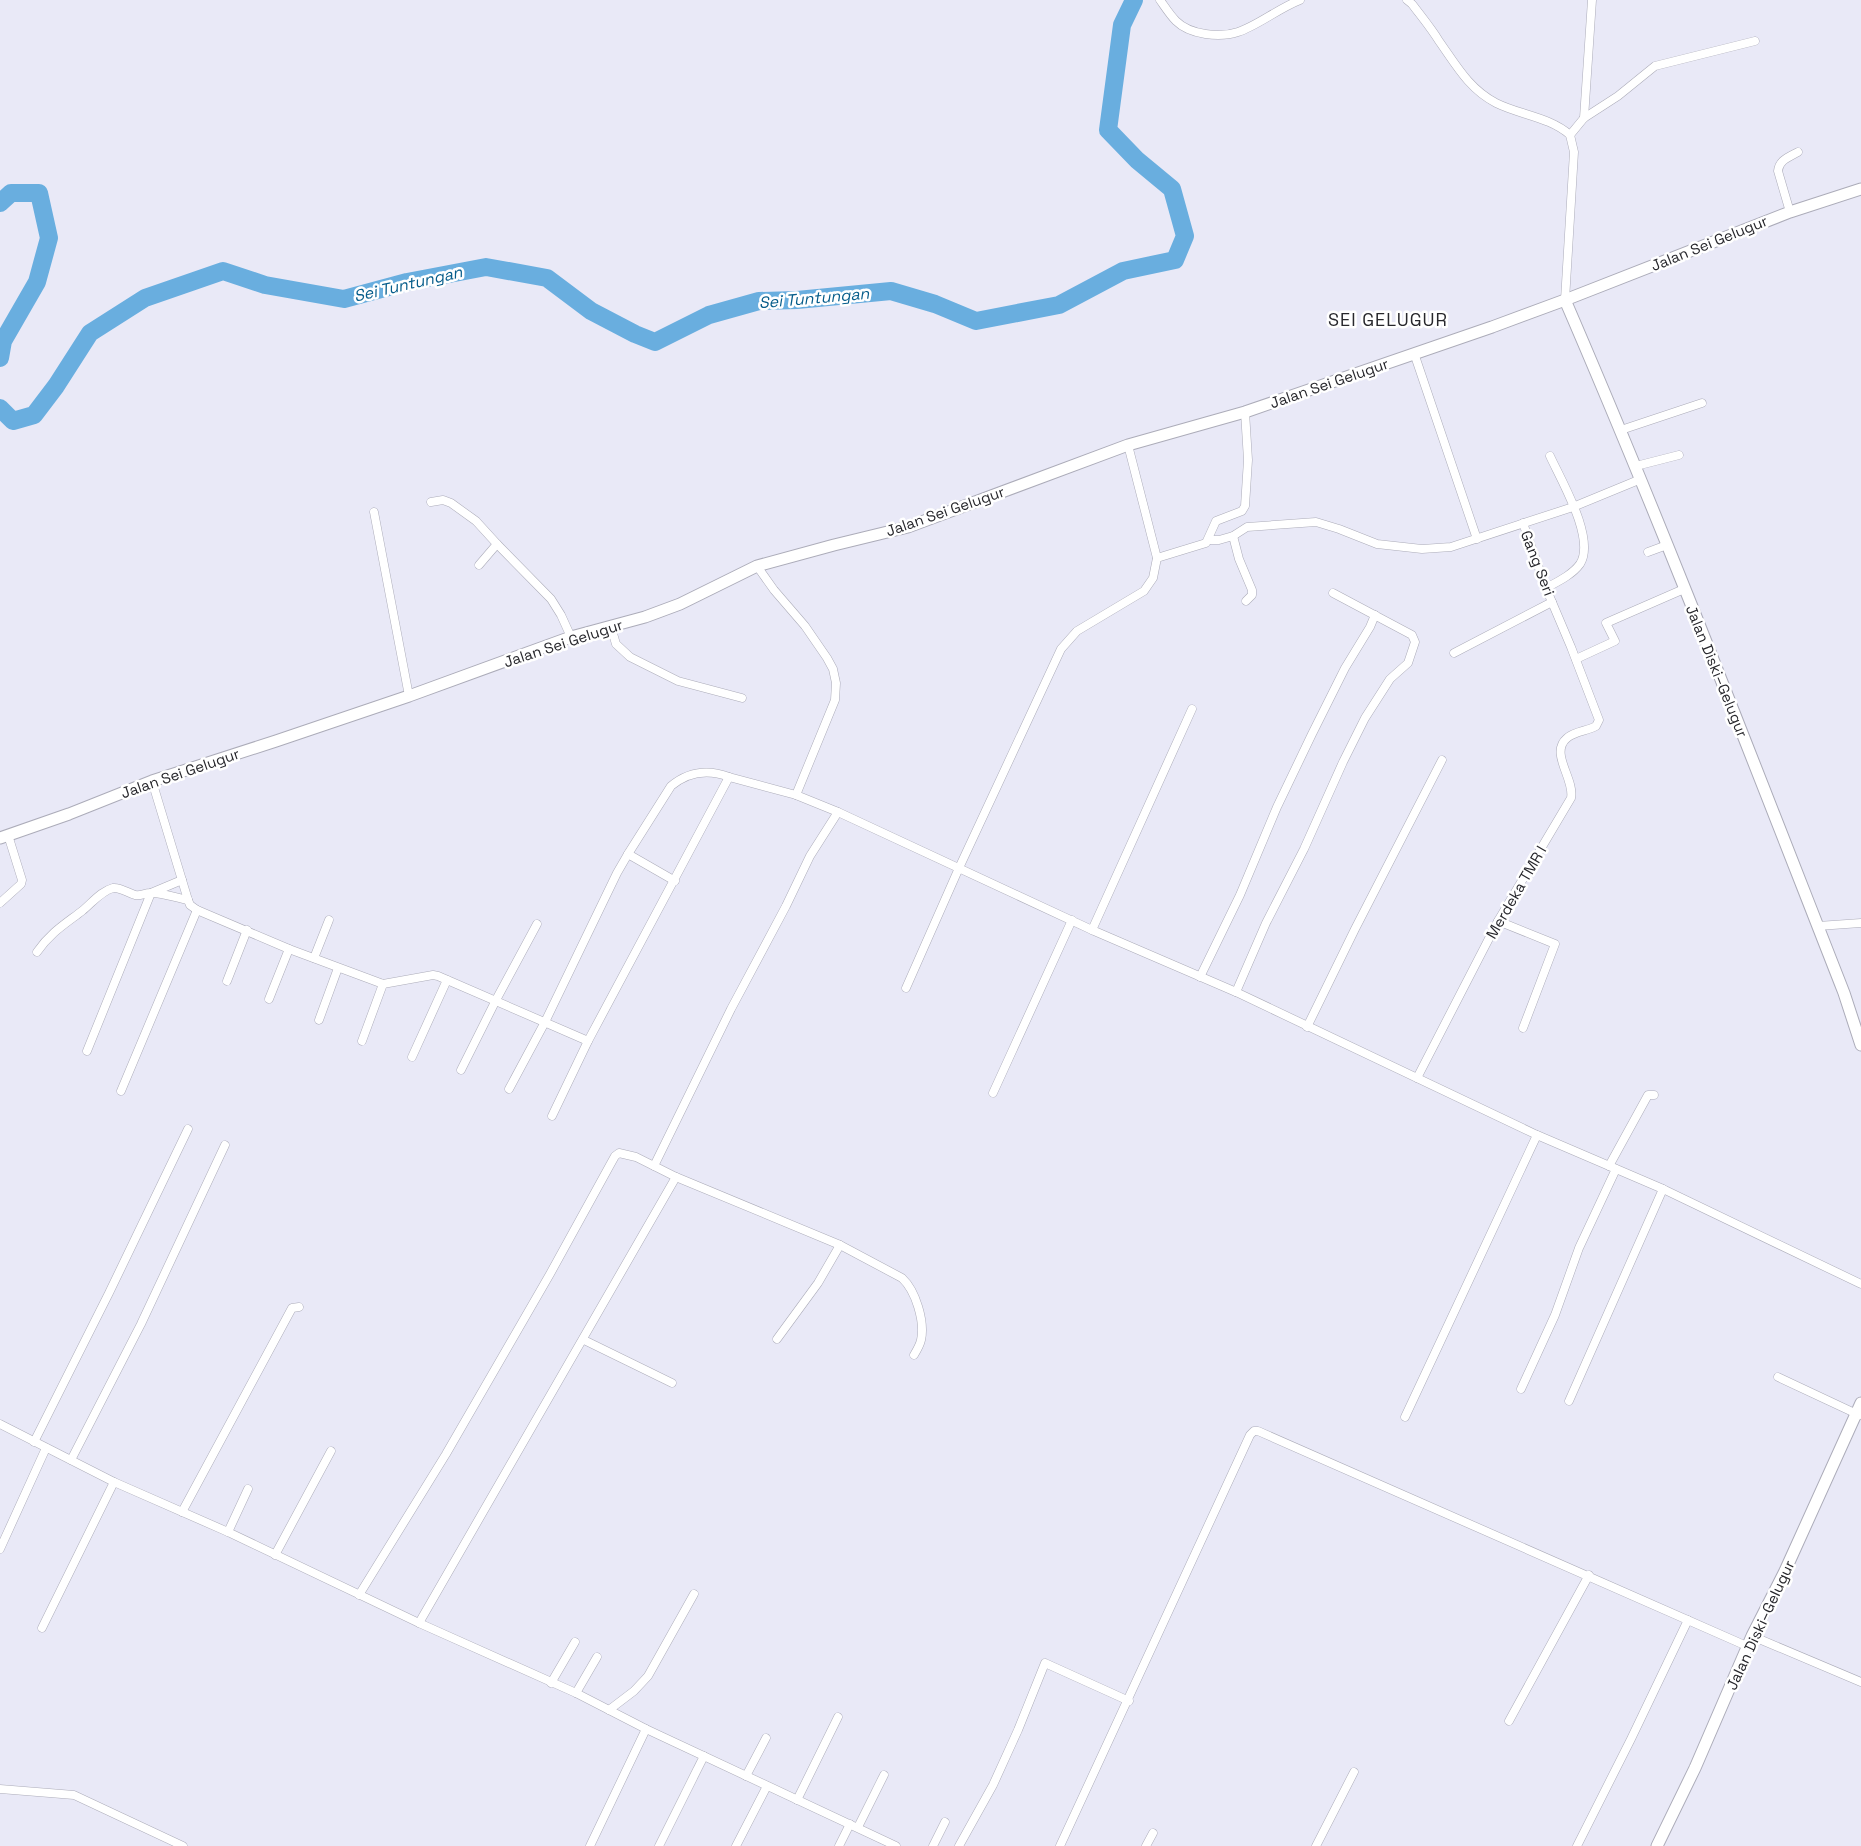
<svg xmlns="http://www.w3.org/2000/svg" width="1861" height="1846" font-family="'Space Grotesk',sans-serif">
	<rect width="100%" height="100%" fill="#e9e9f7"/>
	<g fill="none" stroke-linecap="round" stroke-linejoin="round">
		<g stroke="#69aedf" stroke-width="18">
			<path d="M0,203L11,193H39L49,238L37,282L3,341L0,358"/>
			<path d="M0,408L13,421L34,415L56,386L90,333L145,298L223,271L265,285L344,299L407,282L486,267L547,278L591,311L635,334L655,342L709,315L759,301L797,300L891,291L935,304L976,321L1059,305L1123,271L1175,260L1185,236L1172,189L1137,160L1108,130L1122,25L1134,0"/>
		</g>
		<defs>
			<g id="street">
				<path d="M1160,0C1165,7 1170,15 1176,21C1190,35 1220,38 1238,32C1257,26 1279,8 1300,0"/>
				<path d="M1407,0L1412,4C1421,16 1431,28 1439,41C1456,65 1469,89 1496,103C1520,115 1550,117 1570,135L1574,152L1565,300"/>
				<path d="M1584,118L1592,0"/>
				<path d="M1570,135L1584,118L1618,96L1655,66L1755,41"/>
				<path d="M1790,212L1778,171C1779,160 1789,157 1798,152"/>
				<path d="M1414,353L1477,539"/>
				<path d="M1621,430L1702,403"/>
				<path d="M1636,466L1679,455"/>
				<path d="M431,502L443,500L451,503L476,521L497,544L551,599L561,615L571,637"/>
				<path d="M374,512L409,696"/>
				<path d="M1233,536L1239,559L1252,590V595L1246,601"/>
				<path d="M1209,540H1219L1233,536L1247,527L1316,522L1339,529L1377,544L1422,549L1451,547L1573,507L1641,479"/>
				<path d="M1648,552L1667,545"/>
				<path d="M1157,558L1206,543L1216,521L1242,511L1245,506L1248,460L1245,412"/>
				<path d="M479,565L497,544"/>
				<path d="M757,566L774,590L805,626L827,658L833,669L836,683L835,700L796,795"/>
				<path d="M1546,588C1557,582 1572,575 1580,564C1596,539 1561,480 1550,456"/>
				<path d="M611,627L616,644L630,657L678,681L742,698"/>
				<path d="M1454,653L1552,602"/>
				<path d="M1576,659L1615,641L1606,623L1684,589"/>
				<path d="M152,781L188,900L190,905L197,910L289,949L383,984L433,975L438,976L588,1041"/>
				<path d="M628,854L671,786C688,772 708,769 729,777"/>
				<path d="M0,903L21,884L22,880L8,835"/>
				<path d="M1498,921L1555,944L1523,1028"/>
				<path d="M1818,926L1861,923"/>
				<path d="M1092,930L1192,709"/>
				<path d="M37,952C50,933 65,924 82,911C92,903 101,891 113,888C120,887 128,893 135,895C141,896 145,893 150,893C161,892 176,898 188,900"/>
				<path d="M314,958L329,920"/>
				<path d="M1200,977L1240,895L1277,807L1312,734L1345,668L1370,627L1375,615"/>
				<path d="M227,981L247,930"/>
				<path d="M906,988L959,868L1061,649L1077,631L1144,591L1153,578L1157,558L1128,445"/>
				<path d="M1236,992L1266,923L1304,849L1343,762L1365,718L1390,679L1408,663L1415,642L1412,635L1333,593"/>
				<path d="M269,999L289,949"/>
				<path d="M319,1020L338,968"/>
				<path d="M1307,1027L1355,929L1442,760"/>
				<path d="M362,1041L383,984"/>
				<path d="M87,1051L151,893L182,880"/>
				<path d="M412,1057L447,980"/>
				<path d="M461,1070L496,1000L537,924"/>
				<path d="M1417,1078L1498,921L1571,798C1575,779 1549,753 1567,738C1575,731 1588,731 1596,726L1599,720L1571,647L1546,588L1523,523"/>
				<path d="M509,1089L545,1022L617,873L628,854L675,881"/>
				<path d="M121,1091L197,910"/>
				<path d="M993,1093L1072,920"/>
				<path d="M552,1116L588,1041L729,777L796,795L838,812L1092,930L1236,992L1537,1135L1663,1189L1861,1284"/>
				<path d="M654,1166L731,1009L786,906L810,856L838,812"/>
				<path d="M1609,1166L1648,1095H1654"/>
				<path d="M777,1339L818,1283L840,1245"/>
				<path d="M584,1340L672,1383"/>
				<path d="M1778,1377L1859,1415"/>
				<path d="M1521,1389L1555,1315L1579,1248L1616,1169"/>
				<path d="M1569,1401L1663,1189"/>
				<path d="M1405,1417L1537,1135"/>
				<path d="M0,1424L114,1482L228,1532L419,1623L576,1693L646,1729L896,1846"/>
				<path d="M34,1442L109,1293L188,1129"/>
				<path d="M71,1460L141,1324L225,1145"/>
				<path d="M182,1512L292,1308L299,1307"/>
				<path d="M228,1532L248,1489"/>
				<path d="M0,1549L46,1448"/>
				<path d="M275,1555L331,1451"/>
				<path d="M359,1595L446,1454L550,1274L610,1165L615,1156L619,1153L636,1157L676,1177L840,1245L902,1278C916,1291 925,1322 921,1340C920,1345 917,1350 914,1355"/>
				<path d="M419,1623L676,1177"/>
				<path d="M42,1628L114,1482"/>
				<path d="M1752,1636L1861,1682"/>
				<path d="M551,1683L575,1642"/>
				<path d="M576,1693L597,1657"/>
				<path d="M609,1710L634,1691L648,1676L694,1594"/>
				<path d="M1509,1721L1589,1575"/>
				<path d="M746,1776L766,1738"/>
				<path d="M0,1789L74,1795L183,1846"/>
				<path d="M797,1800L838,1717"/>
				<path d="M858,1827L884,1775"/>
				<path d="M590,1846L646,1729"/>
				<path d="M659,1846L704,1756"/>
				<path d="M736,1846L767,1786"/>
				<path d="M839,1846L850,1824"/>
				<path d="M933,1846L945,1822"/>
				<path d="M959,1846L993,1785L1018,1730L1045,1663L1129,1701"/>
				<path d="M1060,1846L1250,1435L1254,1431H1258L1749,1647"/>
				<path d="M1146,1846L1153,1833"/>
				<path d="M1316,1846L1354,1772"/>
				<path d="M1577,1846L1631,1739L1688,1620"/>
			</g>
			<g id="secondary">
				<path d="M1565,300C1664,529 1753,761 1844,993L1861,1045"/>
				<path d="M0,838L69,814L152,781L276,741L409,696L571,637L645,617L680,604L757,566L834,545L908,527L1128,445L1245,412L1492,327L1565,300L1790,212L1861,189"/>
				<path d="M1657,1846L1695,1768L1752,1636L1785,1571L1861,1403"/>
			</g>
		</defs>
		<use href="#street" stroke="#acacb9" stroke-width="9"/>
		<use href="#secondary" stroke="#acacb9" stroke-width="13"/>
		<use href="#street" stroke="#fff" stroke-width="8"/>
		<use href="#secondary" stroke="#fff" stroke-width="11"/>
	</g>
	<g text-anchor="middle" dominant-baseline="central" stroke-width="5" stroke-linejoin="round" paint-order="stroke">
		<g font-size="15" fill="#27272c" stroke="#fff">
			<text transform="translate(1709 243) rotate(-22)">Jalan Sei Gelugur</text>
			<text transform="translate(1329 383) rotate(-19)">Jalan Sei Gelugur</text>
			<text transform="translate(945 511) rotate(-19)">Jalan Sei Gelugur</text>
			<text transform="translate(1538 563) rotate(69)">Gang Seri</text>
			<text transform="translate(563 643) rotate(-18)">Jalan Sei Gelugur</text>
			<text transform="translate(1717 671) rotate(68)">Jalan Diski–Gelugur</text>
			<text transform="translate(180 773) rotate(-19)">Jalan Sei Gelugur</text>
			<text transform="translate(1516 892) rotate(-60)">Merdeka TMR I</text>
			<text transform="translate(1760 1625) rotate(-65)">Jalan Diski–Gelugur</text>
		</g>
		<g font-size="16" font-style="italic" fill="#055c8a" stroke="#fff">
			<text transform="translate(408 284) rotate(-13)">Sei Tuntungan</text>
			<text transform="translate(814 298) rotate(-5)">Sei Tuntungan</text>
		</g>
		<g font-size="18" letter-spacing="1" fill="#27272c" stroke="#fff">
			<text x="1388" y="319">SEI GELUGUR</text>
		</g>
	</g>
</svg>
